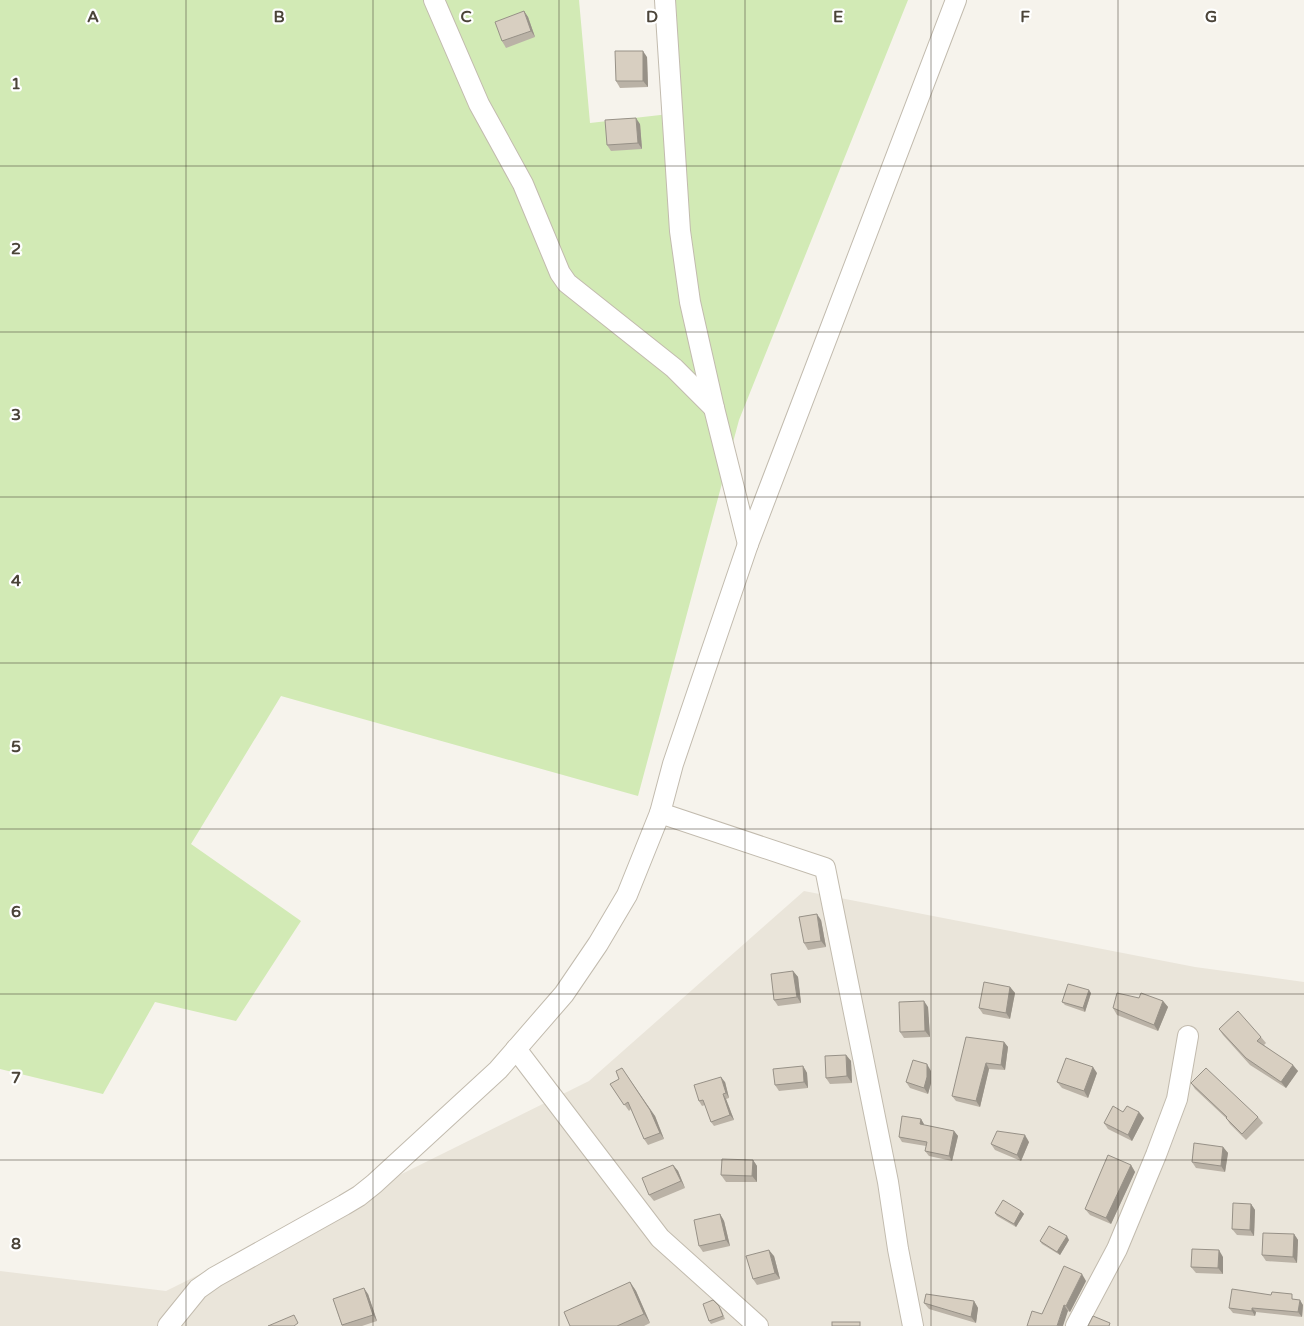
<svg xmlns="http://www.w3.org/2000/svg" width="1304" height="1326" font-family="'Varela Round',sans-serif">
	<rect width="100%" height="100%" fill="#f6f3ec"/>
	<path fill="#eae5da" d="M804,891L1195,967L1304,982V1326H0V1271L166,1291L589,1081Z"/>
	<path fill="#d2eab5" d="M0,0H579L590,123L678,113L676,0H908L739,420L638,796L281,696L191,844L301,921L236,1021L155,1002L103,1094L0,1069Z"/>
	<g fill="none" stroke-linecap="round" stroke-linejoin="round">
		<defs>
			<g id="minor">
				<path d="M434,0L479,104L523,184L560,273L567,283L674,368L714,408"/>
				<path d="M665,0L680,231L690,302L714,408L748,544"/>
				<path d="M660,813L825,868L888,1182L898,1249L913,1326"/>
				<path d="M516,1049L660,1238L758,1326"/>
				<path d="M168,1326L198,1289L215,1277L344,1205L359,1196L374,1184L498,1070L564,994L598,944L627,895L660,813L673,764L748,544L956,0"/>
				<path d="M1076,1326L1117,1249L1156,1155L1177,1099L1188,1036"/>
			</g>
		</defs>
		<use href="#minor" stroke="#c2bbae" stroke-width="22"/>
		<use href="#minor" stroke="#fff" stroke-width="20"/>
	</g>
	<g fill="#bab2a6">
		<path d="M524,11L528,17L535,37L506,48L502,41Z"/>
		<path d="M647,57L648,87L620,88L616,81Z"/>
		<path d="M640,124L642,149L611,151L607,145Z"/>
		<path d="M821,920L826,947L808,950L804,943Z"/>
		<path d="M793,971L798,977L801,1003L778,1006L774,1000Z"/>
		<path d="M1010,987L1015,993L1010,1019L983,1014L979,1008Z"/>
		<path d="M1091,993L1085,1012L1065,1005L1062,1002Z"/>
		<path d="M1139,998L1163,1001L1168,1007L1158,1031L1117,1015L1113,1008Z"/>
		<path d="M928,1007L930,1037L904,1038L900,1032Z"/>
		<path d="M1219,1029L1261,1037L1266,1043L1264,1045L1298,1071L1286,1088L1250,1065L1223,1035Z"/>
		<path d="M1004,1042L1008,1047L1005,1070L989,1069L980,1107L956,1101L952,1096Z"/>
		<path d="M846,1055L851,1061L852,1083L830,1084L826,1078Z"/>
		<path d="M803,1066L807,1073L808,1088L779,1091L775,1085Z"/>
		<path d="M931,1071V1083L928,1094L910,1088L906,1082Z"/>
		<path d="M1097,1073L1088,1098L1062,1088L1057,1082Z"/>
		<path d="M725,1082L729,1098L726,1099L734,1120L714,1126L711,1122L705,1105L702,1106L699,1101Z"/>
		<path d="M1191,1083L1258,1117L1263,1123L1246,1140L1230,1124L1226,1118L1195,1089Z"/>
		<path d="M610,1084L655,1116L664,1139L648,1145L644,1139L631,1109L629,1111Z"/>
		<path d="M1123,1112L1144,1118L1132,1141L1108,1129L1104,1123Z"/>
		<path d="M921,1119L924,1125L954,1131L958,1136L952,1161L929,1156L925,1151L926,1146L902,1142L899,1137Z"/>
		<path d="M1029,1142L1021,1161L995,1150L991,1144Z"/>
		<path d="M1223,1147L1228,1153L1225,1172L1196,1168L1192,1162Z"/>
		<path d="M753,1160L757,1166V1182H726L721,1175Z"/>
		<path d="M673,1165L678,1171L685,1188L654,1201L649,1195Z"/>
		<path d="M1131,1165L1135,1172L1111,1224L1090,1215L1085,1209Z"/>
		<path d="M1251,1204L1255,1210L1254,1236L1237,1235L1232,1229Z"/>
		<path d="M1021,1211L1024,1214L1016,1227L997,1216L995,1213Z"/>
		<path d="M720,1214L724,1221L730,1246L703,1252L699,1246Z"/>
		<path d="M1294,1234L1298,1240L1297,1263L1266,1261L1262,1255Z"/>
		<path d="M1069,1240L1060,1255L1042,1244L1040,1241Z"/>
		<path d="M774,1256L780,1279L757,1285L753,1279Z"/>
		<path d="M1223,1257V1274L1196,1273L1191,1267Z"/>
		<path d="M1086,1281L1070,1312L1068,1311L1042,1314Z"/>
		<path d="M630,1282L636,1291L650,1323L644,1326H570Z"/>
		<path d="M368,1294L377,1321L362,1326H342L333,1299Z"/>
		<path d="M1296,1299L1303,1305L1302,1317L1256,1312L1255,1316L1233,1313L1229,1308Z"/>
		<path d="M974,1301L978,1308L976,1323L929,1309L924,1303Z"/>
		<path d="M721,1309L725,1319L711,1324L709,1321Z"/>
	</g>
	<g fill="#979187">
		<path d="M524,11L528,17L535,37L531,31Z"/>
		<path d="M643,51L647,57L648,87L643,81Z"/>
		<path d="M636,118L640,124L642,149L638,143Z"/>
		<path d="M817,914L821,920L826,947L821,941Z"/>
		<path d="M793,971L798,977L801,1003L797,997Z"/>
		<path d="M1010,987L1015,993L1010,1019L1006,1013Z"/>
		<path d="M1089,990L1091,993L1085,1012L1083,1008Z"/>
		<path d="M924,1001L928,1007L930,1037L925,1031Z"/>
		<path d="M1163,1001L1168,1007L1158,1031L1154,1025Z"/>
		<path d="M1004,1042L1008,1047L1005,1070L1001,1065Z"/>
		<path d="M846,1055L851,1061L852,1083L847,1076Z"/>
		<path d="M986,1063L989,1069L980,1107L976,1101Z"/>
		<path d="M927,1064L931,1071V1083L928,1094L924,1088Z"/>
		<path d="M1293,1065L1298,1071L1286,1088L1281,1082Z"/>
		<path d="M803,1066L807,1073L808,1088L804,1082Z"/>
		<path d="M1093,1067L1097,1073L1088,1098L1084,1091Z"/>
		<path d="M626,1074L655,1116L664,1139L660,1133Z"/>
		<path d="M721,1077L725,1082L729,1098L726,1093Z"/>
		<path d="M723,1094L726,1099L734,1120L730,1115Z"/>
		<path d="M1139,1112L1144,1118L1132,1141L1128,1135Z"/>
		<path d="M921,1119L924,1124L923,1129L920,1124Z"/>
		<path d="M954,1131L958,1136L952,1161L949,1156Z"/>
		<path d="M1025,1135L1029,1142L1021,1161L1017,1155Z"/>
		<path d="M1223,1147L1228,1153L1225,1172L1221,1166Z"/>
		<path d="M753,1160L757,1166V1182L752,1176Z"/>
		<path d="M673,1165L678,1171L685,1188L681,1181Z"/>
		<path d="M1131,1165L1135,1172L1111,1224L1106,1218Z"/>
		<path d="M1251,1204L1255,1210L1254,1236L1250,1230Z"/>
		<path d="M1021,1211L1024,1214L1016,1227L1014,1224Z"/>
		<path d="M720,1214L724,1221L730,1246L726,1240Z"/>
		<path d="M1294,1234L1298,1240L1297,1263L1293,1257Z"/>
		<path d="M1067,1236L1069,1240L1060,1255L1057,1252Z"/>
		<path d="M769,1250L774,1256L780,1279L775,1273Z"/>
		<path d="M1219,1250L1223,1257V1274L1218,1268Z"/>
		<path d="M1082,1274L1086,1281L1070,1312L1066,1306Z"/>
		<path d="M630,1282L636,1291L650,1323L644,1314Z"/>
		<path d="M364,1288L368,1294L377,1321L373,1315Z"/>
		<path d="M1300,1300L1303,1305L1302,1317L1298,1312Z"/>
		<path d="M974,1301L978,1308L976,1323L971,1317Z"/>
		<path d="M1064,1305L1068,1311L1063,1326H1057Z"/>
		<path d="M1252,1308L1256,1312L1255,1316L1252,1311Z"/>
	</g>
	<g fill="#d8cfc1" stroke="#979187">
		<path d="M524,11L531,31L502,41L495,22Z"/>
		<path d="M615,51H643V81H616Z"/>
		<path d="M636,118L638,143L607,145L605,120Z"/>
		<path d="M817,914L821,941L804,943L799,917Z"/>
		<path d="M793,971L797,997L774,1000L771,974Z"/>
		<path d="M984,982L1010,987L1006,1013L979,1008Z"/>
		<path d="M1068,984L1089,990L1083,1008L1062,1002Z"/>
		<path d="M1117,993L1139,998L1141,993L1163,1001L1154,1025L1113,1008Z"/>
		<path d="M924,1001L925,1031L900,1032L899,1002Z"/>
		<path d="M1238,1011L1261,1037L1257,1041L1293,1065L1281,1082L1246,1058L1219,1029Z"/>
		<path d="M966,1037L1004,1042L1001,1065L986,1063L976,1101L952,1096Z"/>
		<path d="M846,1055L847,1076L826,1078L825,1056Z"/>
		<path d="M1066,1058L1093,1067L1084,1091L1057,1082Z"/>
		<path d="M913,1060L927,1064V1077L924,1088L906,1082Z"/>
		<path d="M803,1066L804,1082L775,1085L773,1069Z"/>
		<path d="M622,1068L650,1110L660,1133L644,1139L628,1102L624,1105L610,1084L619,1079L616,1071Z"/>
		<path d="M1206,1068L1258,1117L1242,1134L1226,1118L1227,1117L1191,1083Z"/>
		<path d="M721,1077L726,1093L723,1094L730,1115L711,1122L703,1100L699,1101L694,1085Z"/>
		<path d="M1113,1106L1123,1112L1127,1106L1139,1112L1128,1135L1104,1123Z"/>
		<path d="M902,1116L921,1119L920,1124L954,1131L949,1156L925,1151L927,1142L899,1137Z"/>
		<path d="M997,1131L1025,1135L1017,1155L991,1144Z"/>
		<path d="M1194,1143L1223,1147L1221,1166L1192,1162Z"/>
		<path d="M1108,1155L1131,1165L1106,1218L1085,1209Z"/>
		<path d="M722,1159L753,1160L752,1176L721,1175Z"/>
		<path d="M673,1165L681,1181L649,1195L642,1178Z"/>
		<path d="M1003,1200L1021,1211L1014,1224L995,1213Z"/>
		<path d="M1233,1203L1251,1204L1250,1230L1232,1229Z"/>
		<path d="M720,1214L726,1240L699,1246L694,1220Z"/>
		<path d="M1049,1226L1067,1236L1057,1252L1040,1241Z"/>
		<path d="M1263,1233L1294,1234L1293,1257L1262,1255Z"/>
		<path d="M1192,1249L1219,1250L1218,1268L1191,1267Z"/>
		<path d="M769,1250L775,1273L753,1279L746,1256Z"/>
		<path d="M1064,1266L1082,1274L1066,1306L1064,1305L1057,1326H1027L1032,1311L1042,1314Z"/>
		<path d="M630,1282L644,1314L617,1326H570L564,1312Z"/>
		<path d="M364,1288L373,1315L342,1325L333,1299Z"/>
		<path d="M1232,1289L1271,1295L1272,1292L1292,1294V1299L1300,1300L1298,1312L1252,1308V1311L1229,1308Z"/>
		<path d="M926,1294L974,1301L971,1317L924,1303Z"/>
		<path d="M713,1300L719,1306L723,1316L709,1321L703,1304Z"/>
		<path d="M294,1315L298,1323L294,1326H268Z"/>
		<path d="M1093,1316L1110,1323L1109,1326H1088Z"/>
		<rect x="832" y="1322" width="28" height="4"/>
	</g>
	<path fill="none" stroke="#4b4439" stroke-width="1" stroke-opacity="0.55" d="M186,0V1326M373,0V1326M559,0V1326M745,0V1326M931,0V1326M1118,0V1326M0,166H1304M0,332H1304M0,497H1304M0,663H1304M0,829H1304M0,994H1304M0,1160H1304"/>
	<g font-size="16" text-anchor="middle" font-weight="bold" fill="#4b4439" stroke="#fff" stroke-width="4.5" stroke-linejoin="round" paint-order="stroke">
		<text x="93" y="22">A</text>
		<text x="279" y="22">B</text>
		<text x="466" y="22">C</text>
		<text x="652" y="22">D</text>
		<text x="838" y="22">E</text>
		<text x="1025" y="22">F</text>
		<text x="1211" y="22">G</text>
		<text x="16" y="89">1</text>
		<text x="16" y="254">2</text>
		<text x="16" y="420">3</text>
		<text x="16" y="586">4</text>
		<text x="16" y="752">5</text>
		<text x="16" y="917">6</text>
		<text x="16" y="1083">7</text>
		<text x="16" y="1249">8</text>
	</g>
</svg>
